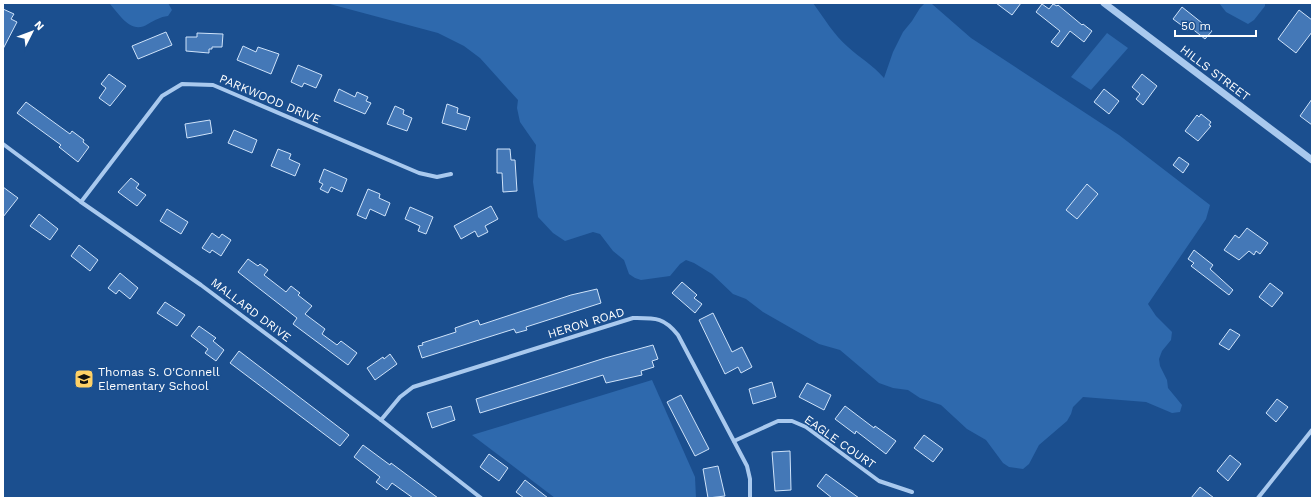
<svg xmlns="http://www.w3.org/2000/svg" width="1315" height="501" font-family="'Work Sans',sans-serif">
	<rect width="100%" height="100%" fill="#1b4f8f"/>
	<g fill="#2e69ad">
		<path d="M109,3H168L172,10L168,16C160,17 155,20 148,24C131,35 120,15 109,3Z"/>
		<path d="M326,3H813C824,18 834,35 848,47C860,58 873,65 884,78L893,52L903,32L912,21L920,8L925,3L932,4L971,38L1119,135L1210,205L1206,219L1148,304L1156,316L1172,332L1171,340L1162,351L1159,359L1160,366L1167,380L1168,388L1182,405L1180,412L1172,413L1146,402L1083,397L1073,407L1071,414L1067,421L1039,445L1029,464L1023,469L1009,467L1003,463L986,440L967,429L941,405L920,398L908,390L893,388L879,383L840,350L819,344L763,312L746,299L733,294L712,274L694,263L686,260L680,264L670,276L641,280L635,278L629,274L624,260L613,251L600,234L593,232L565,241L553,233L538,217L533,182L536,145L520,122L517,108L518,100L480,58L464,46L438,33Z"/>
		<path d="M1219,3H1265V6L1254,20L1248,24L1226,12Z"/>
		<path d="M1107,33L1128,48L1091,90L1071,77Z"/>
		<path d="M652,380L695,477L696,498H555L472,435Z"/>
	</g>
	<g fill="#4478b7" stroke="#cfe3fa">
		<path d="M996,3H1021L1012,15Z"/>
		<path d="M1042,4L1049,9L1053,4L1057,6L1058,5L1082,25L1083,24L1092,31L1084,42L1070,31L1058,47L1051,42L1060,31L1036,12Z"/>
		<path d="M1182,7L1212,31L1205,39L1190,27L1188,30L1173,19Z"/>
		<path d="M3,9L14,14L11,19L17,22L3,49Z"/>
		<path d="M1299,10L1312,20V32L1296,53L1278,39Z"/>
		<path d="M166,32L172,45L138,59L132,46Z"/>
		<path d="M197,33L223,34L222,47H212V49H209V53L186,51V37H197Z"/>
		<path d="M243,46L256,52L258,47L279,54L271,74L237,60Z"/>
		<path d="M298,65L322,75L316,88L304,83L302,87L291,82Z"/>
		<path d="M109,74L126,86L110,106L99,98L106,88L101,84Z"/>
		<path d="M1142,74L1157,86L1143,105L1136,99L1140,94L1132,87Z"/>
		<path d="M339,89L355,97L357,92L368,97L366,101L371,103L365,114L334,101Z"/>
		<path d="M1104,89L1119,101L1109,114L1094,102Z"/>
		<path d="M1312,99V125L1300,116Z"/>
		<path d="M26,102L70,134L72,131L84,140L83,142L89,147L78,162L59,147L61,145L17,113Z"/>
		<path d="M447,104L458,108L457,113L470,117L466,130L442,123Z"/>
		<path d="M395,106L404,110L403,114L412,118L407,131L387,124Z"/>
		<path d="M1201,114L1211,122L1209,125L1211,126L1198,141L1185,131L1197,115L1199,117Z"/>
		<path d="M210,120L212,133L187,138L185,124Z"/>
		<path d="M234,130L257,140L252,153L228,143Z"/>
		<path d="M278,149L291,154L289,159L300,164L295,176L271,166Z"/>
		<path d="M497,149H510L511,160H515L517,191L503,192L502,173H497Z"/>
		<path d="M1179,157L1189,164L1183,173L1173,165Z"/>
		<path d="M324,169L347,179L342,192L331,187L328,193L320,189L323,184L319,182Z"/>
		<path d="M131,178L139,184L136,188L146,195L137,206L118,192Z"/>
		<path d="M1087,184L1098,194L1077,219L1066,210Z"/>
		<path d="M3,187L18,198L3,217Z"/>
		<path d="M368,189L380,194L379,198L390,203L385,216L370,209L366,219L357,215Z"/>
		<path d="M491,206L498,219L485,226L488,232L478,237L475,231L461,239L454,226Z"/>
		<path d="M410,207L433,217L426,234L418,231L420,226L405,219Z"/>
		<path d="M167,209L188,222L181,234L160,221Z"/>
		<path d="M39,214L58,229L50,240L30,226Z"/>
		<path d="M1247,228L1268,243L1260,254L1256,251L1254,255L1249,251L1239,260L1224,250L1235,235L1239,238Z"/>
		<path d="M212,233L219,238L222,234L231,240L221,256L212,250L210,253L202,248Z"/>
		<path d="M79,245L98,260L90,271L71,256Z"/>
		<path d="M1194,250L1213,265L1210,269L1233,290L1229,295L1191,266L1194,263L1188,259Z"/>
		<path d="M248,259L258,266L260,264L268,270L264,275L286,292L291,286L300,293L298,295L312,306L305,314L325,329L322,334L337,345L341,341L357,353L348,365L293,324L297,318L238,272Z"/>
		<path d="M120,273L138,288L130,299L119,290L116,294L108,288Z"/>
		<path d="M682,282L697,295L694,298L702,304L695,313L672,293Z"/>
		<path d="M1270,283L1283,293L1272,307L1259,297Z"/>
		<path d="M597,289L601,303L526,327L527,330L516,333L514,329L422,358L418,346L423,345L422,343L456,332L455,328L478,320L480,325L571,295Z"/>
		<path d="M165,302L185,315L177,326L157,313Z"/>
		<path d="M713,313L732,352L742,347L752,367L741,373L738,367L725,374L699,320Z"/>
		<path d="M199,326L216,338L213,341L224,350L216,361L205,353L208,349L191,336Z"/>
		<path d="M1230,329L1240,335L1229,350L1219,344Z"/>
		<path d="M653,345L658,359L652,361L654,367L641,371L642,375L606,383L603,375L480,413L476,399L605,358Z"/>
		<path d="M239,351L349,435L340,446L230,363Z"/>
		<path d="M390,354L397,364L375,380L367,368L383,357L384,359Z"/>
		<path d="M772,382L776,397L753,404L749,389Z"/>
		<path d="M807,383L831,395L824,410L799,397Z"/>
		<path d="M681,395L709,449L695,456L667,402Z"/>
		<path d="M1277,399L1288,407L1276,422L1266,413Z"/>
		<path d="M451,406L455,420L432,428L427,413Z"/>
		<path d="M845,406L874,428L875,426L896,441L886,454L856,431L855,434L835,419Z"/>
		<path d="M924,435L943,449L933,462L914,448Z"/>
		<path d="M363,445L390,465L391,463L438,498H413L392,483L387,490L376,482L380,477L354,457Z"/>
		<path d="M790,451L791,490L775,491L772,452Z"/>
		<path d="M489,454L508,468L499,481L480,467Z"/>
		<path d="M1230,455L1241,464L1228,481L1217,471Z"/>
		<path d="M718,466L725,496L708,498L703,469Z"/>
		<path d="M826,474L859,498H832L817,486Z"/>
		<path d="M525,480L548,498H524L516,492Z"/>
		<path d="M1200,487L1214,498H1191Z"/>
	</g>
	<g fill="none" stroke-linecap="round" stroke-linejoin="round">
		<g stroke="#a9c9ee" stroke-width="4">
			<path d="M3,144L81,202L201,285L381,420L481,498"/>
			<path d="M81,202L162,96L182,84L213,85L419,173L437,177L451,174"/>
			<path d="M381,420L400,397L413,387L633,318C655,318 664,317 678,335L747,466L750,479V498"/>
			<path d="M734,441L778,421H792L806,427L879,481L912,492"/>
			<path d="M1258,498L1312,430"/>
		</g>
		<path stroke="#a9c9ee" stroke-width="7" d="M1104,3L1312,160"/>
	</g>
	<defs>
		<symbol id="school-square" viewBox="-11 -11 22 22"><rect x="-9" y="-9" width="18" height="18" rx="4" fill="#ffd166" stroke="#1b4f8f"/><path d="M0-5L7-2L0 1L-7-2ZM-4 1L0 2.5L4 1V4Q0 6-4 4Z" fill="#111"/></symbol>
	</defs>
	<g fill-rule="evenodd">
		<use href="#school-square" x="73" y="368" width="22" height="22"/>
	</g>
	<g text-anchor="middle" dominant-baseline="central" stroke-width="3" stroke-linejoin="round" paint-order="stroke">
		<g font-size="12" fill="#fff" stroke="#1b4f8f">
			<text transform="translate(1215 73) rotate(37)">HILLS STREET</text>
			<text transform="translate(270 99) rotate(23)">PARKWOOD DRIVE</text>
			<text transform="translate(251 310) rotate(37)">MALLARD DRIVE</text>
			<text transform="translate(586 323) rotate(-17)">HERON ROAD</text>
			<text transform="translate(840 442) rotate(35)">EAGLE COURT</text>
		</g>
		<g font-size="12" fill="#fff" stroke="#1b4f8f" text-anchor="start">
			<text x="98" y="372">Thomas S. O'Connell<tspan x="98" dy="14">Elementary School</tspan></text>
		</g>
	</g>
	<rect width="1315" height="501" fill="none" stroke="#ffffff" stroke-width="8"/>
	<g transform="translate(32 32) rotate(48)" stroke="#1b4f8f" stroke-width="3" paint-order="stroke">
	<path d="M0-3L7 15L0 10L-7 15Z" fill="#ffffff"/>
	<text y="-6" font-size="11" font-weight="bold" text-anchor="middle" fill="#ffffff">N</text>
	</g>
	<path d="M1175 30v6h81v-6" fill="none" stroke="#ffffff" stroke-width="2"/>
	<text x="1181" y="30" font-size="12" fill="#ffffff" stroke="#1b4f8f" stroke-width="3" paint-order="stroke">50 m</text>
</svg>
